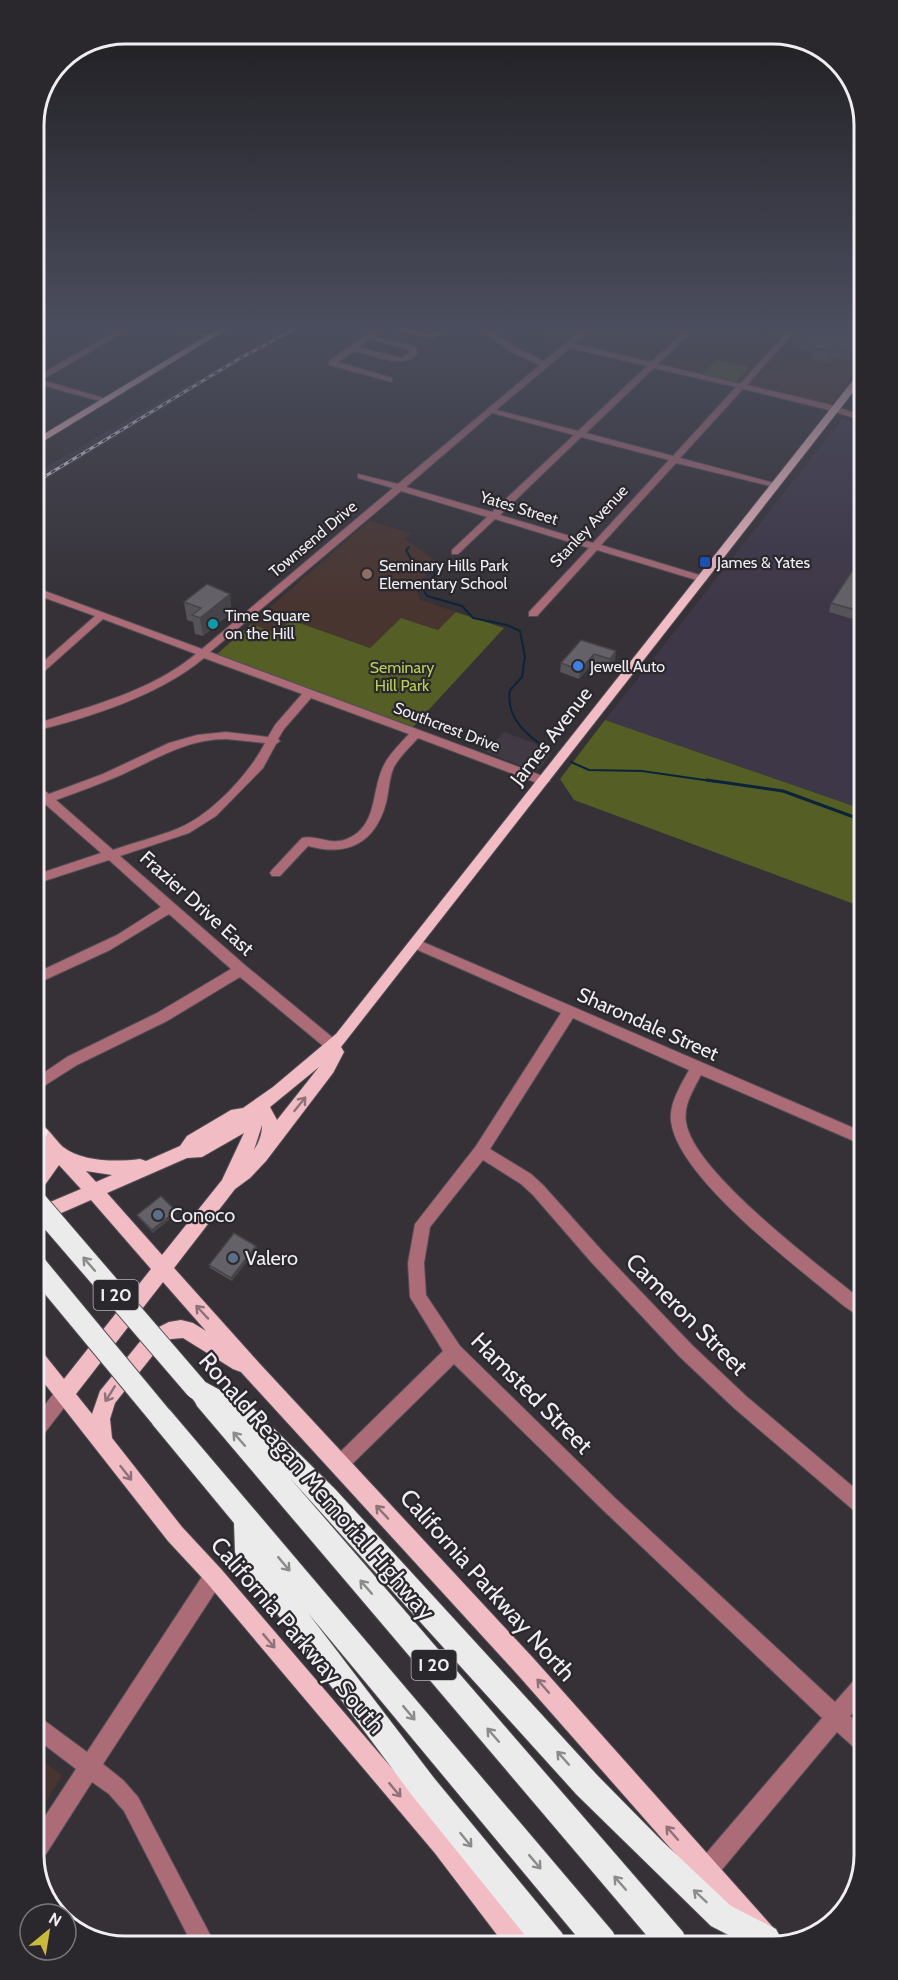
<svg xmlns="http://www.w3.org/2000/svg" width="898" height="1980" font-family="Cabin,sans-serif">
	<rect width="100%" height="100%" fill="#353137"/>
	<g fill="#413a45">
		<path d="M283,329H300L246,358L34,487V474Z"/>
		<path d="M504,732L534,743L551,754L537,772L486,752Z"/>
	</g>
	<path fill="#3e3748" d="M842,419L861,424L862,809L605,720Z"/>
	<g fill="#493530">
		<path d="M513,329H861V367L831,405Z"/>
		<path d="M369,521L411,533L405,539L439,563L415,586L420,600L456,612L438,630L401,618L370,648L291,620L276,633L251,624Z"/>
		<path d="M38,1757L62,1776L38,1814Z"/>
	</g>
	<g fill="#545e25">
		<path d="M717,360L749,367L736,382L703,374Z"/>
		<path d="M456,612L504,628L413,727L216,655L251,624L276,633L291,620L370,648L401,618L438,630Z"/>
		<path d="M605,720L862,809V907L574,800L560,779Z"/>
	</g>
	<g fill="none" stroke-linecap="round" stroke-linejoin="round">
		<g stroke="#0c2439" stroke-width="2">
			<path d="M409,547L406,550L411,559L434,571L435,575L422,587L427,596L462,606L473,618L507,625L520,631L525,657L522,677L510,690C505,719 529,737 550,751"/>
			<path d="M571,762L589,770L642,771L718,782"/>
		</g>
		<path stroke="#0c2439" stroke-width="3" d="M707,780L783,791L862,820"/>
		<defs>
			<g id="minor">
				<path d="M120,329H129L42,380L107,399V403L34,383V378Z"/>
				<path d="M177,329H188L214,337L210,339Z"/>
				<path d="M375,329H383L374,336L416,347L417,354C403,370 372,355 354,351L338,362L392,378V382L329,365V361ZM369,339L409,350V353L401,358L359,347Z"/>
				<path d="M394,329H407L433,334L442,329H450L434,339Z"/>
				<path d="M480,329H487L515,347L544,361L583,329H590L574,344L651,362L687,329H694L658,364L740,384L790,329H797L747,385L831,405L861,415V420L825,409L743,389L680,458L778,484V488L676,463L601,545L706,577V581H700L597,550L537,616H529V612L589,548L495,519L458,554H452V550L487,517L401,491L210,652L548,778L550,781L544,785L540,784L418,738C410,747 400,756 394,767C389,777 389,791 386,803C375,843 348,857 308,846L280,876H272L270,873L272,870L302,838C316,834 331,846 347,839C378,826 371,792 383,767C389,754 399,745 409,734L311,698L284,729L278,739L280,741L276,744L263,768L216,816L189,833L120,856L246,966L338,1042L340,1046L338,1050H328L240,977L167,1021L77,1065L36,1091V1078L67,1057L157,1013L231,969L169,914L110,950L36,984V973L117,935L161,907L109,860L35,884V875L101,853L45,804L35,807V799L39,798L35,794V784L49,794L103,774L169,743L197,735L226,732L268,737L275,725L302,694L204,658C160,695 91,717 35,731V724C90,706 150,692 196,654L103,619L39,676L35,677V669L95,616L34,594V587L202,649L393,488L358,478V474L398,484L540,365L509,351ZM570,348L647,366L578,431L496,410ZM654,368L736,387L673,456L586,433ZM492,413L574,435L492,512L406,487ZM581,437L669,460L593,543L500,515ZM226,739L265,743C249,774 212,814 179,828C158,837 135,842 113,850L56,800C78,792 100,784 121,775C156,759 187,739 226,739Z"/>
				<path d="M416,939L863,1132V1145L701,1075C694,1089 683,1105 686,1122C693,1172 821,1267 863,1301V1319L844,1306C800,1269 677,1178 671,1121C669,1103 681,1085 689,1070L573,1018L490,1149L531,1174L543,1185L604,1253L692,1345L746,1396L864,1496V1517L858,1514L734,1408L680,1357L592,1263L533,1195L521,1184L483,1160L430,1227L424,1263L426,1295L460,1346L615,1498L835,1702L858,1676L864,1673L865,1699L850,1716L865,1730V1754L858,1751L837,1732L714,1879L706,1882L698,1879L695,1871L698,1863L822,1718L603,1510L454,1364L345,1471L339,1474L333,1471L330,1465L333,1459L443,1351L410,1297L408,1263L415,1224L476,1146L561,1013L411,947L409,944Z"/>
				<path d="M64,1385L70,1388L73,1394L70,1400L43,1435L37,1438V1415L58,1388Z"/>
				<path d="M214,1567L221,1569L223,1576L221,1583L103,1764L123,1780L138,1797L216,1946H193L124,1811L109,1794L92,1782L46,1854L38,1857V1827L76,1769L38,1740V1718L45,1721L87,1752L207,1569Z"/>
			</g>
			<g id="major">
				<path d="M218,329H227L34,447V440Z"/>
				<path d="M861,373V382L341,1047L344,1052L333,1073L266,1161L250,1178L235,1189L174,1268L260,1364L534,1659L778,1933L781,1942H753L518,1675L241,1372L233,1369L183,1338L171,1339L161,1345L115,1403L110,1419L112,1438L182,1527L221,1569L450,1836L528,1935L531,1944H504L434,1852L207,1583L168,1541L37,1374V1351L44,1354L64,1379L151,1269L91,1200L36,1224V1208L81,1189L59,1165L42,1189L36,1191V1171L42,1163C42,1147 36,1139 36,1122C48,1126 54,1139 63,1147C82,1162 117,1162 140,1159L146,1161L180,1146L187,1136L231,1110L243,1108L273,1087L336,1034L858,374ZM319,1067L277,1120L270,1107ZM262,1125C262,1135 259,1142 254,1150ZM244,1133L222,1180L162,1255L107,1193L187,1158L202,1157ZM86,1171L112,1175L96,1182ZM163,1282L206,1331L193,1323L181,1320L169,1322L147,1333L100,1391L92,1414L76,1394Z"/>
			</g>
			<g id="highway">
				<path d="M36,1122L43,1124L48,1132L45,1138L36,1140Z"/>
				<path d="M196,1377L253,1408L335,1489L597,1775L662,1841L731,1906L776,1929L781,1939L780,1942H742L711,1926L577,1795L289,1477L683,1932L687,1943H653L197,1406C194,1398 188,1396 185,1388L188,1380Z"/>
				<path d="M161,1405L169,1409L613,1932L617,1943L583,1944L308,1613L434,1778L562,1933L566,1944H532L414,1798L238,1561L235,1552L234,1523L153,1425L149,1417L153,1409Z"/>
			</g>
		</defs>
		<use href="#minor" stroke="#534f55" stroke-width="2"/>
		<use href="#major" stroke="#534f55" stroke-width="2"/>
		<use href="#highway" stroke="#534f55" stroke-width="2"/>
		<use href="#minor" fill="#ab6b77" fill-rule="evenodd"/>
		<use href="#major" fill="#f2bcc5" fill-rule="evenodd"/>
		<use href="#highway" fill="#ebebeb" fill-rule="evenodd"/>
		<defs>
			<path id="rail" d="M34,483L237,360L295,329"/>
		</defs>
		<use href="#rail" stroke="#dcdade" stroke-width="3"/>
		<use href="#rail" stroke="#2b282d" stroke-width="1.5" stroke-dasharray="5" stroke-linecap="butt"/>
		<defs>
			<g id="highway-bridge">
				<path d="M36,1202L196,1388"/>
				<path d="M36,1266L161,1417"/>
			</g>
		</defs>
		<use href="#highway-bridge" stroke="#534f55" stroke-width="24" stroke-linecap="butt"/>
		<use href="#highway-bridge" stroke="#ebebeb" stroke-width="22"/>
	</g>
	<g fill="#565359">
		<path d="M861,329V334L857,338L859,350L850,361L831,357L827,362L811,359L813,354L791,346L793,335Z"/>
		<path d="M861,566V605L853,619L829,612L831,603Z"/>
		<path d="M184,602L232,612L203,636L195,634L193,622L187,620Z"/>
		<path d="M581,640L615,661L608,668L593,663L579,679L560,672L561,663Z"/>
		<path d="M177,1213L153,1233L138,1217L137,1215Z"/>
		<path d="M257,1248L232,1281L210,1268L209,1265Z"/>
	</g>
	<g fill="#464449">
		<path d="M858,329H861L860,334L849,347L852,336Z"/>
		<path d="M861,340L859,350L850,361L852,350Z"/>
		<path d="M834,346L831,357L827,362L830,351Z"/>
		<path d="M230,594L232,612L203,636L200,618Z"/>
		<path d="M861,601V605L853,619L856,610Z"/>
		<path d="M616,651L615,661L608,668L610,659Z"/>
		<path d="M594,654L593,663L579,679L580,670Z"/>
		<path d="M176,1211L177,1213L153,1233L152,1230Z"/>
		<path d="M256,1246L257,1248L232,1281L231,1278Z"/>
	</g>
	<g fill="#646168" stroke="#464449" stroke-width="1.5">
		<path d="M799,329H858L852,336L861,339V340L852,350L834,346L830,351L814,348L817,344L793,335Z"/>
		<path d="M856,565L861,566V601L856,610L831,603Z"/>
		<path d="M207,584L230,594L200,618L192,615L201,608L184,602Z"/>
		<path d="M581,640L616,651L610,659L594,654L580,670L561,663Z"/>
		<path d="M161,1196L176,1211L152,1230L137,1215Z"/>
		<path d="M234,1233L256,1246L231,1278L209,1265Z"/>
	</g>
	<defs><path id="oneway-shaft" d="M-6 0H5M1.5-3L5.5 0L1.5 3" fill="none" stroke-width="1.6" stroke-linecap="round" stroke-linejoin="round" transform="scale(1.5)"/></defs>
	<g stroke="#8e7279">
		<use href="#oneway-shaft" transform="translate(300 1104) rotate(-51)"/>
		<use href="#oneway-shaft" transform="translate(202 1312) rotate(-133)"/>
		<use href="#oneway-shaft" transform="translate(110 1394) rotate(122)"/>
		<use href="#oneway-shaft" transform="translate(126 1473) rotate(52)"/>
		<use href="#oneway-shaft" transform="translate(382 1512) rotate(-133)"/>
		<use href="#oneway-shaft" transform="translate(269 1641) rotate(50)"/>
		<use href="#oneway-shaft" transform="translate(543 1686) rotate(-131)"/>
		<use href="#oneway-shaft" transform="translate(395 1790) rotate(50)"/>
		<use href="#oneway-shaft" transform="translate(672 1833) rotate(-131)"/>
	</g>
	<g stroke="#8b8a8c">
		<use href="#oneway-shaft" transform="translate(89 1264) rotate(-131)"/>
		<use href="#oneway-shaft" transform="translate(239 1439) rotate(-131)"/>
		<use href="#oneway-shaft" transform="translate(284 1564) rotate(50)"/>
		<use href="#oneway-shaft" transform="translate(366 1587) rotate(-131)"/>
		<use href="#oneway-shaft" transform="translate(409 1713) rotate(50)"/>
		<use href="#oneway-shaft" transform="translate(493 1735) rotate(-131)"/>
		<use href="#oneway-shaft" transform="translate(563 1758) rotate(-132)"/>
		<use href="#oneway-shaft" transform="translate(466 1840) rotate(51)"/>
		<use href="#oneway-shaft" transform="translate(535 1862) rotate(50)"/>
		<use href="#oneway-shaft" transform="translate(620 1883) rotate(-131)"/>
		<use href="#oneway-shaft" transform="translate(700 1896) rotate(-137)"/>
	</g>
	<linearGradient id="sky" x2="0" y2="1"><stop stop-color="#1d1b1e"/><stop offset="0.54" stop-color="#4b4e5e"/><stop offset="1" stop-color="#4b4e5e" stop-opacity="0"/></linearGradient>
	<rect width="898" height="606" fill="url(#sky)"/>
	<rect fill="#1a4fb4" stroke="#2b282d" stroke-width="2" x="699" y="556" width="12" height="12" rx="3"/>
	<circle fill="#8d6e63" stroke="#2b282d" stroke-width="2" cx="367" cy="574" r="6"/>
	<circle fill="#0f9aa8" stroke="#2b282d" stroke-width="2" cx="213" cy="624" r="6"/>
	<circle fill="#3f7fe0" stroke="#2b282d" stroke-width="2" cx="578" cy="666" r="6"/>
	<g fill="#5c6f8a" stroke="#2b282d" stroke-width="2">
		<circle cx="158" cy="1215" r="6"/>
		<circle cx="233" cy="1258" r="6"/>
	</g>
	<g text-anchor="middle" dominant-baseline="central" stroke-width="4.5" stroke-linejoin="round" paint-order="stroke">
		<g font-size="16" fill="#f0eef2" stroke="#2b282d">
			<text transform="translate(519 508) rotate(17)">Yates Street</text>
			<text transform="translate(589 526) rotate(-47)">Stanley Avenue</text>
			<text transform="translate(313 539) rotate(-40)">Townsend Drive</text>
			<text transform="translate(447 727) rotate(21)">Southcrest Drive</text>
		</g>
		<g font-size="16" fill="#f0eef2" stroke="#2b282d" text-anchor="start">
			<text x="717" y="562">James &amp; Yates</text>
			<text x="379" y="565">Seminary Hills Park<tspan x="379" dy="18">Elementary School</tspan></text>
			<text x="225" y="615">Time Square<tspan x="225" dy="18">on the Hill</tspan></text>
			<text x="590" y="666">Jewell Auto</text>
		</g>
		<g font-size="16" fill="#bad050" stroke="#2b282d">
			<text x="402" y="667">Seminary<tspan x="402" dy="18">Hill Park</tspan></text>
		</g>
		<g fill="#2b282d" stroke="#b5b3b7" stroke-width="1.5">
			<rect x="93.5" y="1280" width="45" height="30" rx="4.5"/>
			<rect x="411.5" y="1650" width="45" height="30" rx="4.5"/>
		</g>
		<g font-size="18" font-weight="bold" fill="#f0eef2">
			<text x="116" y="1295">I 20</text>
			<text x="434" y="1665">I 20</text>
		</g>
		<g font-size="20" fill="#f0eef2" stroke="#2b282d">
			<text transform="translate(551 736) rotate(-52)">James Avenue</text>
			<text transform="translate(197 903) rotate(42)">Frazier Drive East</text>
			<text transform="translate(648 1024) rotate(24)">Sharondale Street</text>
		</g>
		<g font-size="20" fill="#f0eef2" stroke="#2b282d" text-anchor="start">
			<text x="170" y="1215">Conoco</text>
			<text x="245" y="1258">Valero</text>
		</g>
		<g font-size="24" fill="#f0eef2" stroke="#2b282d">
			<text transform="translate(687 1314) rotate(45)">Cameron Street</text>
			<text transform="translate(532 1393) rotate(45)">Hamsted Street</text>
			<text transform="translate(317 1486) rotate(49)">Ronald Reagan Memorial Highway</text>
			<text transform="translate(488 1585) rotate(48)">California Parkway North</text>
			<text transform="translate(298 1635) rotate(49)">California Parkway South</text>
		</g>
	</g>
	<path d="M0 0H898V1980H0ZM125 44H773A81 81 0 0 1 854 125V1855A81 81 0 0 1 773 1936H125A81 81 0 0 1 44 1855V125A81 81 0 0 1 125 44Z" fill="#2b282d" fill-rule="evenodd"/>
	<path fill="none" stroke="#f0eef2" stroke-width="3" d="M125 44H773A81 81 0 0 1 854 125V1855A81 81 0 0 1 773 1936H125A81 81 0 0 1 44 1855V125A81 81 0 0 1 125 44Z"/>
	<g transform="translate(48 1932) rotate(30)"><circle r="28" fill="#2b282d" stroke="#7a777c" stroke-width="1.5"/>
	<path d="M0-4.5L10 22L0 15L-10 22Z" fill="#cbba39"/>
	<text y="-9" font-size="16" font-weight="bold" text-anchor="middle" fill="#f0eef2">N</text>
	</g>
</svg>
